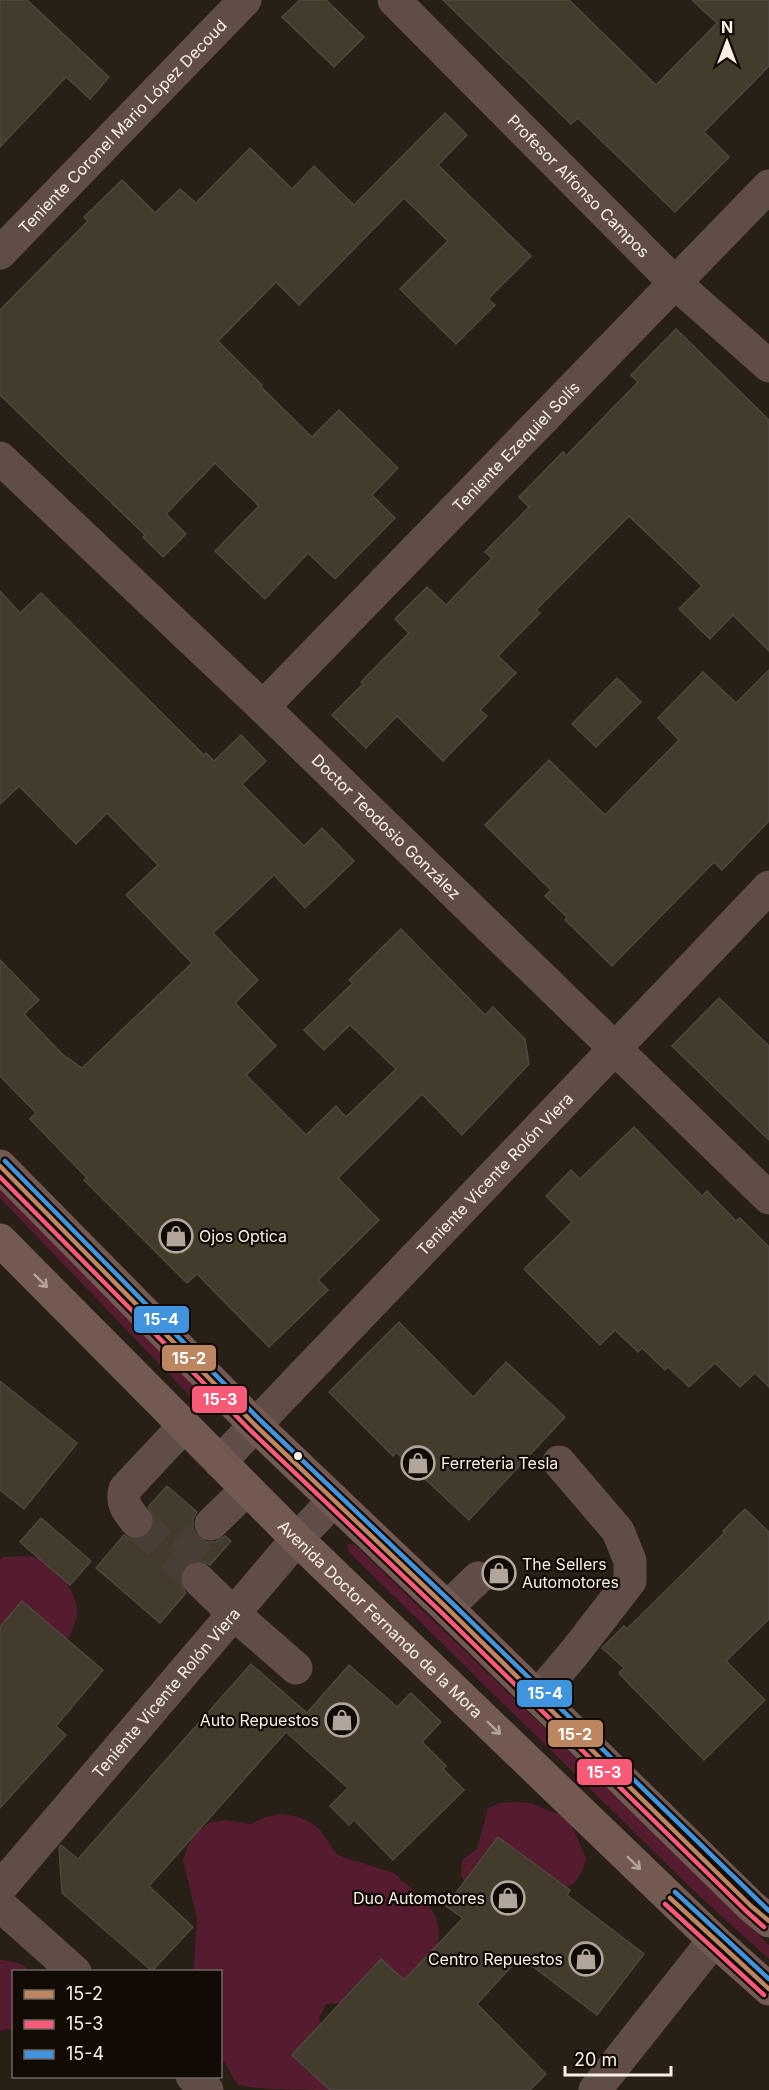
<svg xmlns="http://www.w3.org/2000/svg" width="769" height="2090" font-family="Inter,sans-serif">
	<rect width="100%" height="100%" fill="#281f16"/>
	<g fill="#551c2f">
		<path d="M0,1182L215,1408V1414L208,1415L0,1198Z"/>
		<path d="M349,1544L355,1545L769,1945V1959L694,1891L348,1551L347,1545Z"/>
		<path d="M4,1557C14,1557 28,1555 37,1558C56,1564 80,1595 77,1616C75,1625 71,1633 66,1641L0,1636V1559Z"/>
		<path d="M515,1802L531,1803L569,1819L586,1858C584,1867 581,1876 574,1883C559,1895 489,1889 468,1889L461,1875L462,1860L477,1849L488,1808L501,1803Z"/>
		<path d="M280,1814L296,1816L310,1822L321,1831L337,1855L394,1873L428,1904L436,1917L439,1932L438,1946L422,1972L370,2002L326,2004L319,2018L325,2033L336,2090C316,2090 254,2090 239,2085C232,2079 228,2065 221,2059L220,1972L191,1971L194,1968L197,1918L183,1860L188,1846L197,1832L209,1823L224,1820L251,1824L265,1817Z"/>
		<path d="M0,1960C11,1961 23,1962 29,1971L14,1972L13,2028L0,2031Z"/>
	</g>
	<g fill="#433c2c" stroke="#4d473f" stroke-width="1.5">
		<path d="M0,0H27L109,77L90,99L66,77L0,147Z"/>
		<path d="M300,0H326L364,37L334,67L282,17Z"/>
		<path d="M443,0H569L656,85L717,23L692,0H769V66L704,132L729,157L675,212L578,118L571,124Z"/>
		<path d="M445,113L467,135L438,165L531,256L488,299L495,305L456,344L400,289L448,241L404,198L299,305L276,282L218,341L262,385L261,387L312,437L339,410L398,468L372,495L395,518L335,579L308,553L265,599L215,551L259,506L215,463L166,514L186,534L163,557L143,537L145,535L0,395V310L88,221L84,217L122,180L155,213L180,189L196,203L250,148L292,189L314,166L354,205Z"/>
		<path d="M676,329L769,420V651L733,615L710,639L679,609L702,586L629,516L536,610L540,613L498,656L516,673L480,710L487,716L443,761L397,716L366,748L332,715L363,684L361,682L409,633L395,619L427,587L446,605L492,558L485,552L529,507L519,497L563,452L566,456L638,382L631,375Z"/>
		<path d="M0,591L20,613L41,593L204,755L206,753L214,761L241,735L266,761L242,784L304,846L322,828L354,861L305,908L274,875L213,933L258,980L235,1003L276,1046L246,1075L306,1135L336,1106L346,1117L396,1069L350,1025L324,1050L304,1030L353,983L349,980L401,929L485,1015L493,1007L525,1039L529,1064L462,1135L422,1094L338,1178L379,1220L318,1280L328,1290L269,1347L197,1274L187,1283L84,1180L87,1178L30,1119L36,1113L0,1076V960L39,1000L24,1014L62,1054L82,1068L192,963L126,895L158,865L107,813L76,844L19,786L0,804Z"/>
		<path d="M769,670V821L722,870L714,862L612,966L565,920L567,917L545,896L551,890L485,825L549,760L605,815L679,740L658,718L703,672L736,703Z"/>
		<path d="M617,678L641,702L596,747L572,724Z"/>
		<path d="M719,998L769,1046V1140L672,1046Z"/>
		<path d="M634,1127L702,1196L707,1191L736,1221L740,1218L769,1247V1387L755,1373L740,1387L715,1363L689,1387L668,1367L665,1370L642,1348L638,1352L615,1330L600,1345L524,1269L572,1222L546,1196L571,1170L580,1179Z"/>
		<path d="M399,1322L473,1397L506,1362L565,1417L469,1520L396,1452L393,1456L329,1392Z"/>
		<path d="M0,1381L77,1443L24,1509L0,1490Z"/>
		<path d="M167,1486L197,1512L193,1519V1528L198,1537L205,1542H215L225,1536L231,1541L210,1565L202,1561H193L184,1566L180,1575V1584L186,1593L160,1623L96,1568L124,1535L130,1539L138,1540L148,1535L154,1527L155,1519L148,1507Z"/>
		<path d="M745,1509L769,1532V1619L726,1661L765,1700L704,1760L632,1687L619,1673L624,1668L602,1648L624,1626L627,1629L725,1532L723,1531Z"/>
		<path d="M41,1518L91,1561L70,1585L20,1542Z"/>
		<path d="M22,1601L103,1670L56,1726L66,1735L0,1808V1627Z"/>
		<path d="M251,1664L307,1713L349,1665L397,1707L411,1693L441,1722L422,1742L446,1766L443,1769L464,1790L393,1860L354,1820L349,1825L330,1806L348,1788L286,1732L149,1886L193,1927L152,1971L62,1893L59,1848L61,1845L78,1859Z"/>
		<path d="M498,1837L570,1890L567,1895L644,1954L597,2015L520,1957L477,2004L546,2074L530,2090H330L292,2055L381,1959L404,1980L463,1918L446,1906Z"/>
	</g>
	<g fill="none" stroke-linecap="round" stroke-linejoin="round">
		<g stroke="#483e35" stroke-width="33" stroke-dasharray="33 16" stroke-linecap="butt">
			<path d="M136,1521L198,1579"/>
			<path d="M179,1561L211,1524"/>
		</g>
		<g stroke="#604d47" stroke-width="33">
			<path id="s1" d="M394,0L674,282L769,366"/>
			<path id="s2" d="M0,253L245,0"/>
			<path id="s3" d="M0,458L263,707L769,1198"/>
			<path id="s4" d="M263,707L769,186"/>
			<path id="s5" d="M220,1462L769,887"/>
			<path d="M136,1521C127,1510 121,1503 125,1489L184,1426"/>
			<path d="M211,1524L247,1489"/>
			<path d="M198,1579L234,1614L296,1668"/>
			<path d="M447,1608L478,1578"/>
			<path d="M537,1697L575,1652L630,1581V1561L618,1531L559,1462"/>
			<path id="s6" d="M0,1888L297,1539L334,1500"/>
			<path d="M0,1905L75,1972"/>
			<path d="M192,2076L207,2090"/>
			<path d="M595,2090L714,1940"/>
		</g>
		<g stroke="#725a53" stroke-width="33">
			<path d="M0,1166L255,1425L447,1608L751,1906L769,1921"/>
			<path id="s7" d="M0,1240L297,1539L714,1940L769,1989"/>
		</g>
		<defs>
			<g id="bus-1">
				<path d="M0,1166L255,1425L447,1608L751,1906L769,1921"/>
				<path d="M670,1898L769,1989"/>
			</g>
			<g id="bus-2">
				<path d="M0,1177L250,1430L442,1613L746,1911L764,1927"/>
				<path d="M665,1904L764,1995"/>
			</g>
			<g id="bus-3">
				<path d="M5,1161L260,1420L452,1603L769,1911"/>
				<path d="M675,1892L769,1979"/>
			</g>
		</defs>
		<use href="#bus-1" stroke="#110a05" stroke-width="9"/>
		<use href="#bus-2" stroke="#110a05" stroke-width="9"/>
		<use href="#bus-3" stroke="#110a05" stroke-width="9"/>
		<use href="#bus-1" stroke="#bb8660" stroke-width="4.5"/>
		<use href="#bus-2" stroke="#f75a77" stroke-width="4.5"/>
		<use href="#bus-3" stroke="#4094de" stroke-width="4.5"/>
	</g>
	<defs><path id="oneway-shaft" d="M-6 0H5M1.5-3L5.5 0L1.5 3" fill="none" stroke-width="1.6" stroke-linecap="round" stroke-linejoin="round" transform="scale(1.5)"/></defs>
	<g stroke="#b6a49c">
		<use href="#oneway-shaft" transform="translate(41 1281) rotate(45)"/>
		<use href="#oneway-shaft" transform="translate(494 1728) rotate(44)"/>
		<use href="#oneway-shaft" transform="translate(634 1863) rotate(44)"/>
	</g>
	<defs>
		<symbol id="shop-ring" viewBox="-11 -11 22 22"><circle r="9.5" fill="#110a05" stroke="#b0a69d" stroke-width="1.5"/><path d="M-5-2.5h2.3a2.7 3.5 0 0 1 5.4 0H5L5.5 6h-11ZM-1.5-2.5h3a1.5 2.3 0 0 0-3 0Z" fill="#b0a69d"/></symbol>
	</defs>
	<g fill-rule="evenodd">
		<use href="#shop-ring" x="157" y="1217" width="38" height="38"/>
		<use href="#shop-ring" x="399" y="1444" width="38" height="38"/>
		<use href="#shop-ring" x="480" y="1554" width="38" height="38"/>
		<use href="#shop-ring" x="323" y="1701" width="38" height="38"/>
		<use href="#shop-ring" x="489" y="1879" width="38" height="38"/>
		<use href="#shop-ring" x="567" y="1940" width="38" height="38"/>
	</g>
	<circle fill="#faefe5" stroke="#110a05" stroke-width="2" cx="298" cy="1456" r="5"/>
	<g text-anchor="middle" dominant-baseline="central" stroke-width="4.5" stroke-linejoin="round" paint-order="stroke">
		<g font-size="16" fill="#faefe5" stroke="#110a05">
			<text stroke="none"><textPath href="#s2" startOffset="176">Teniente Coronel Mario López Decoud</textPath></text>
			<text stroke="none"><textPath href="#s1" startOffset="262">Profesor Alfonso Campos</textPath></text>
			<text stroke="none"><textPath href="#s4" startOffset="363">Teniente Ezequiel Solís</textPath></text>
			<text stroke="none"><textPath href="#s3" startOffset="534">Doctor Teodosio González</textPath></text>
			<text stroke="none"><textPath href="#s5" startOffset="398">Teniente Vicente Rolón Viera</textPath></text>
			<text stroke="none"><textPath href="#s7" startOffset="537">Avenida Doctor Fernando de la Mora</textPath></text>
			<text stroke="none"><textPath href="#s6" startOffset="256">Teniente Vicente Rolón Viera</textPath></text>
		</g>
		<g font-size="16" fill="#faefe5" stroke="#110a05" text-anchor="start">
			<text x="199" y="1236">Ojos Optica</text>
			<text x="441" y="1463">Ferreteria Tesla</text>
			<text x="522" y="1564">The Sellers<tspan x="522" dy="18">Automotores</tspan></text>
			<text x="319" y="1720" text-anchor="end">Auto Repuestos</text>
			<text x="485" y="1898" text-anchor="end">Duo Automotores</text>
			<text x="563" y="1959" text-anchor="end">Centro Repuestos</text>
		</g>
	</g>
	<g stroke="#110a05" stroke-width="2">
		<rect x="133" y="1305" width="57" height="29" rx="6" fill="#4094de"/>
		<rect x="161" y="1344" width="56" height="28" rx="6" fill="#bb8660"/>
		<rect x="191" y="1385" width="57" height="29" rx="6" fill="#f75a77"/>
		<rect x="516" y="1679" width="57" height="29" rx="6" fill="#4094de"/>
		<rect x="547" y="1719" width="57" height="29" rx="6" fill="#bb8660"/>
		<rect x="576" y="1758" width="57" height="28" rx="6" fill="#f75a77"/>
	</g>
	<g font-size="16" text-anchor="middle" font-weight="bold" fill="#fff">
		<text x="161" y="1325">15-4</text>
		<text x="189" y="1364">15-2</text>
		<text x="220" y="1405">15-3</text>
		<text x="545" y="1699">15-4</text>
		<text x="575" y="1740">15-2</text>
		<text x="604" y="1778">15-3</text>
	</g>
	<rect x="12" y="1970" width="210" height="108" fill="#110a05" stroke="#6e665f" stroke-width="1.5"/>
	<rect x="24" y="1990" width="30" height="9" fill="#bb8660" stroke="#6e665f" stroke-width="1.5"/>
	<text x="66" y="2000" font-size="18" fill="#faefe5">15-2</text>
	<rect x="24" y="2020" width="30" height="9" fill="#f75a77" stroke="#6e665f" stroke-width="1.5"/>
	<text x="66" y="2030" font-size="18" fill="#faefe5">15-3</text>
	<rect x="24" y="2050" width="30" height="9" fill="#4094de" stroke="#6e665f" stroke-width="1.5"/>
	<text x="66" y="2060" font-size="18" fill="#faefe5">15-4</text>
	<g transform="translate(727 42)" stroke="#110a05" stroke-width="4.5" paint-order="stroke">
	<path d="M0-4.5L10 22L0 15L-10 22Z" fill="#faefe5"/>
	<text y="-9" font-size="16" font-weight="bold" text-anchor="middle" fill="#faefe5">N</text>
	</g>
	<path d="M565 2066v9h106v-9" fill="none" stroke="#faefe5" stroke-width="3"/>
	<text x="574" y="2066" font-size="18" fill="#faefe5" stroke="#110a05" stroke-width="4.5" paint-order="stroke">20 m</text>
</svg>
